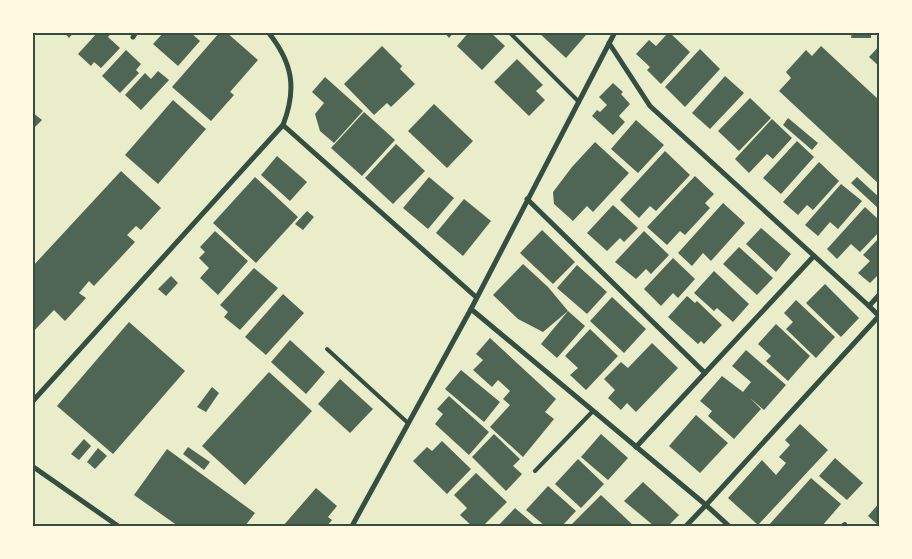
<svg xmlns="http://www.w3.org/2000/svg" width="912" height="559" font-family="'Varela Round',sans-serif">
	<rect width="100%" height="100%" fill="#e9edc9"/>
	<g fill="#4f6655">
		<path d="M64,32H74L69,38Z"/>
		<path d="M98,32H112L108,37L120,48L101,68L94,62L91,66L78,54Z"/>
		<path d="M164,32H190L200,41L178,66L153,44Z"/>
		<path d="M220,32H226L258,60L230,92L234,95L211,121L172,87Z"/>
		<path d="M444,32H454L449,38Z"/>
		<path d="M469,32H490L505,46L482,70L457,46Z"/>
		<path d="M538,32H583L586,35L566,58Z"/>
		<path d="M669,32L690,52L661,84L647,70L650,67L636,54L649,40L656,46Z"/>
		<path d="M852,32H871V38H851Z"/>
		<path d="M880,45V67L869,57Z"/>
		<path d="M382,46L402,66L400,69L415,84L391,107L387,103L374,115L344,84Z"/>
		<path d="M821,46L880,101V185L779,91L791,78L786,72L806,50L812,56Z"/>
		<path d="M700,49L720,69L685,107L665,87Z"/>
		<path d="M126,50L141,64L136,70L139,73L120,93L102,76Z"/>
		<path d="M517,59L543,85L536,91L545,100L529,116L494,82Z"/>
		<path d="M158,71L169,80L141,110L125,95L145,73L151,79Z"/>
		<path d="M725,76L744,93L710,129L692,113Z"/>
		<path d="M325,77L363,111L334,143L320,131L315,114L324,103L312,92Z"/>
		<path d="M613,83L623,92L621,94L630,104L619,116L625,122L613,135L592,116L597,110L600,112L607,105L599,97Z"/>
		<path d="M750,98L771,118L739,151L718,131Z"/>
		<path d="M173,100L206,129L158,184L125,155Z"/>
		<path d="M434,104L473,141L447,168L408,131Z"/>
		<path d="M32,112L42,120L32,130Z"/>
		<path d="M364,112L395,140L362,176L331,148Z"/>
		<path d="M788,118L818,143L812,150L783,125Z"/>
		<path d="M772,119L792,138L773,159L767,154L749,173L735,159Z"/>
		<path d="M636,120L664,145L638,173L611,149Z"/>
		<path d="M797,141L814,157L781,194L763,178Z"/>
		<path d="M595,142L629,173L593,212L587,206L573,221L554,204L553,192L572,167Z"/>
		<path d="M396,144L425,171L393,204L365,178Z"/>
		<path d="M665,151L690,175L656,211L650,206L639,218L620,200Z"/>
		<path d="M277,156L307,182L290,201L261,175Z"/>
		<path d="M819,162L839,181L813,210L807,205L798,215L783,202Z"/>
		<path d="M121,171L161,208L141,230L136,226L127,235L135,242L94,286L89,281L79,293L86,298L65,321L54,310L32,333V267Z"/>
		<path d="M695,176L714,194L705,203L710,208L685,235L680,231L667,245L647,227Z"/>
		<path d="M255,177L298,217L256,263L213,223Z"/>
		<path d="M429,177L454,198L428,229L403,208Z"/>
		<path d="M857,177L880,198V210L851,183Z"/>
		<path d="M841,184L862,201L838,229L830,222L818,236L805,225Z"/>
		<path d="M464,199L491,221L463,256L436,233Z"/>
		<path d="M723,203L745,223L711,261L703,253L692,266L678,253Z"/>
		<path d="M613,205L638,228L624,242L620,238L607,251L587,233Z"/>
		<path d="M865,207L880,221V231L860,252L851,244L837,259L827,249Z"/>
		<path d="M307,211L314,217L303,230L295,224Z"/>
		<path d="M761,228L791,254L776,272L746,244Z"/>
		<path d="M542,230L575,262L553,284L520,253Z"/>
		<path d="M215,231L248,261L218,295L200,278L209,268L199,258L205,252L200,247Z"/>
		<path d="M644,231L669,255L651,274L646,269L636,279L615,262Z"/>
		<path d="M880,237V273L870,283L858,273L870,261L863,255Z"/>
		<path d="M739,247L773,278L757,295L723,264Z"/>
		<path d="M673,258L695,279L678,298L673,293L661,306L644,289Z"/>
		<path d="M523,264L548,287L568,311L543,332L518,319L493,295Z"/>
		<path d="M577,265L607,292L587,314L557,288Z"/>
		<path d="M254,268L278,288L240,330L224,317L228,312L220,305Z"/>
		<path d="M714,271L749,304L733,322L717,308L714,311L694,293Z"/>
		<path d="M171,276L178,283L166,296L158,289Z"/>
		<path d="M825,284L859,318L841,337L806,303Z"/>
		<path d="M283,294L304,313L266,355L245,337Z"/>
		<path d="M687,296L695,303L697,301L722,325L704,344L701,341L698,344L668,317Z"/>
		<path d="M612,297L646,329L624,353L590,321Z"/>
		<path d="M796,300L835,337L816,358L786,329L793,322L784,313Z"/>
		<path d="M568,311L585,326L557,358L541,344Z"/>
		<path d="M129,322L185,371L113,454L57,406Z"/>
		<path d="M776,324L810,356L788,381L766,361L771,356L758,344Z"/>
		<path d="M590,329L618,356L586,390L570,375L578,368L565,356Z"/>
		<path d="M490,338L556,399L545,412L554,419L523,457L490,427L510,405L503,399L510,391L498,380L492,387L473,370L483,360L476,354Z"/>
		<path d="M290,340L325,372L306,394L271,362Z"/>
		<path d="M652,343L678,368L636,412L627,403L621,410L608,398L615,390L604,379L621,362L628,368Z"/>
		<path d="M746,350L786,385L764,410L750,398L761,409L734,439L708,416L712,411L700,401L722,376L743,392L751,382L732,366Z"/>
		<path d="M461,370L500,402L484,422L445,389Z"/>
		<path d="M269,372L312,411L245,485L202,446Z"/>
		<path d="M340,379L373,409L350,433L318,404Z"/>
		<path d="M212,387L219,393L206,412L197,407Z"/>
		<path d="M449,396L489,432L469,455L435,424L443,414L437,409Z"/>
		<path d="M696,415L728,443L700,473L669,446Z"/>
		<path d="M800,424L828,450L758,525L728,498L762,460L776,475L786,463L779,457L790,445L785,440Z"/>
		<path d="M494,434L520,459L513,466L522,474L506,491L472,457Z"/>
		<path d="M601,434L628,458L608,480L581,457Z"/>
		<path d="M84,439L91,446L79,460L71,454Z"/>
		<path d="M442,441L471,469L447,494L413,461L427,447L432,451Z"/>
		<path d="M188,447L210,462L204,470L183,454Z"/>
		<path d="M98,448L107,456L95,469L87,462Z"/>
		<path d="M167,449L255,513L245,526H178L134,495Z"/>
		<path d="M835,458L863,483L847,500L819,476Z"/>
		<path d="M578,459L604,484L581,508L555,484Z"/>
		<path d="M476,473L507,502L483,526H472L460,515L467,508L454,495Z"/>
		<path d="M811,478L841,504L822,526H768Z"/>
		<path d="M643,482L679,515L668,526H654L624,501Z"/>
		<path d="M548,486L576,511L562,526H545L526,510Z"/>
		<path d="M316,488L337,506L328,517L332,520L327,526H283Z"/>
		<path d="M601,495L634,526H570Z"/>
		<path d="M880,502V526H879L868,516Z"/>
		<path d="M515,508L536,526H498Z"/>
	</g>
	<g fill="none" stroke-linecap="round" stroke-linejoin="round">
		<g stroke="#344e41" stroke-width="4">
			<path d="M509,32L579,102"/>
			<path d="M327,349L408,423"/>
			<path d="M535,471L593,411"/>
			<path d="M842,526L845,524"/>
		</g>
		<g stroke="#344e41" stroke-width="5">
			<path d="M133,37L136,32"/>
			<path d="M609,43L650,106L869,306"/>
			<path d="M283,125L476,297"/>
			<path d="M527,199L705,373"/>
			<path d="M471,309L706,505L879,316L869,306L880,294"/>
			<path d="M32,402L283,125C297,89 293,63 268,32"/>
			<path d="M636,447L813,257"/>
			<path d="M32,466L118,526"/>
			<path d="M352,526L471,309L615,32"/>
			<path d="M686,526L706,505L729,526"/>
		</g>
	</g>
	<rect width="912" height="559" fill="none" stroke="#fefae0" stroke-width="68"/>
	<rect x="34" y="34" width="844" height="491" fill="none" stroke="#344e41" stroke-width="2"/>
</svg>
